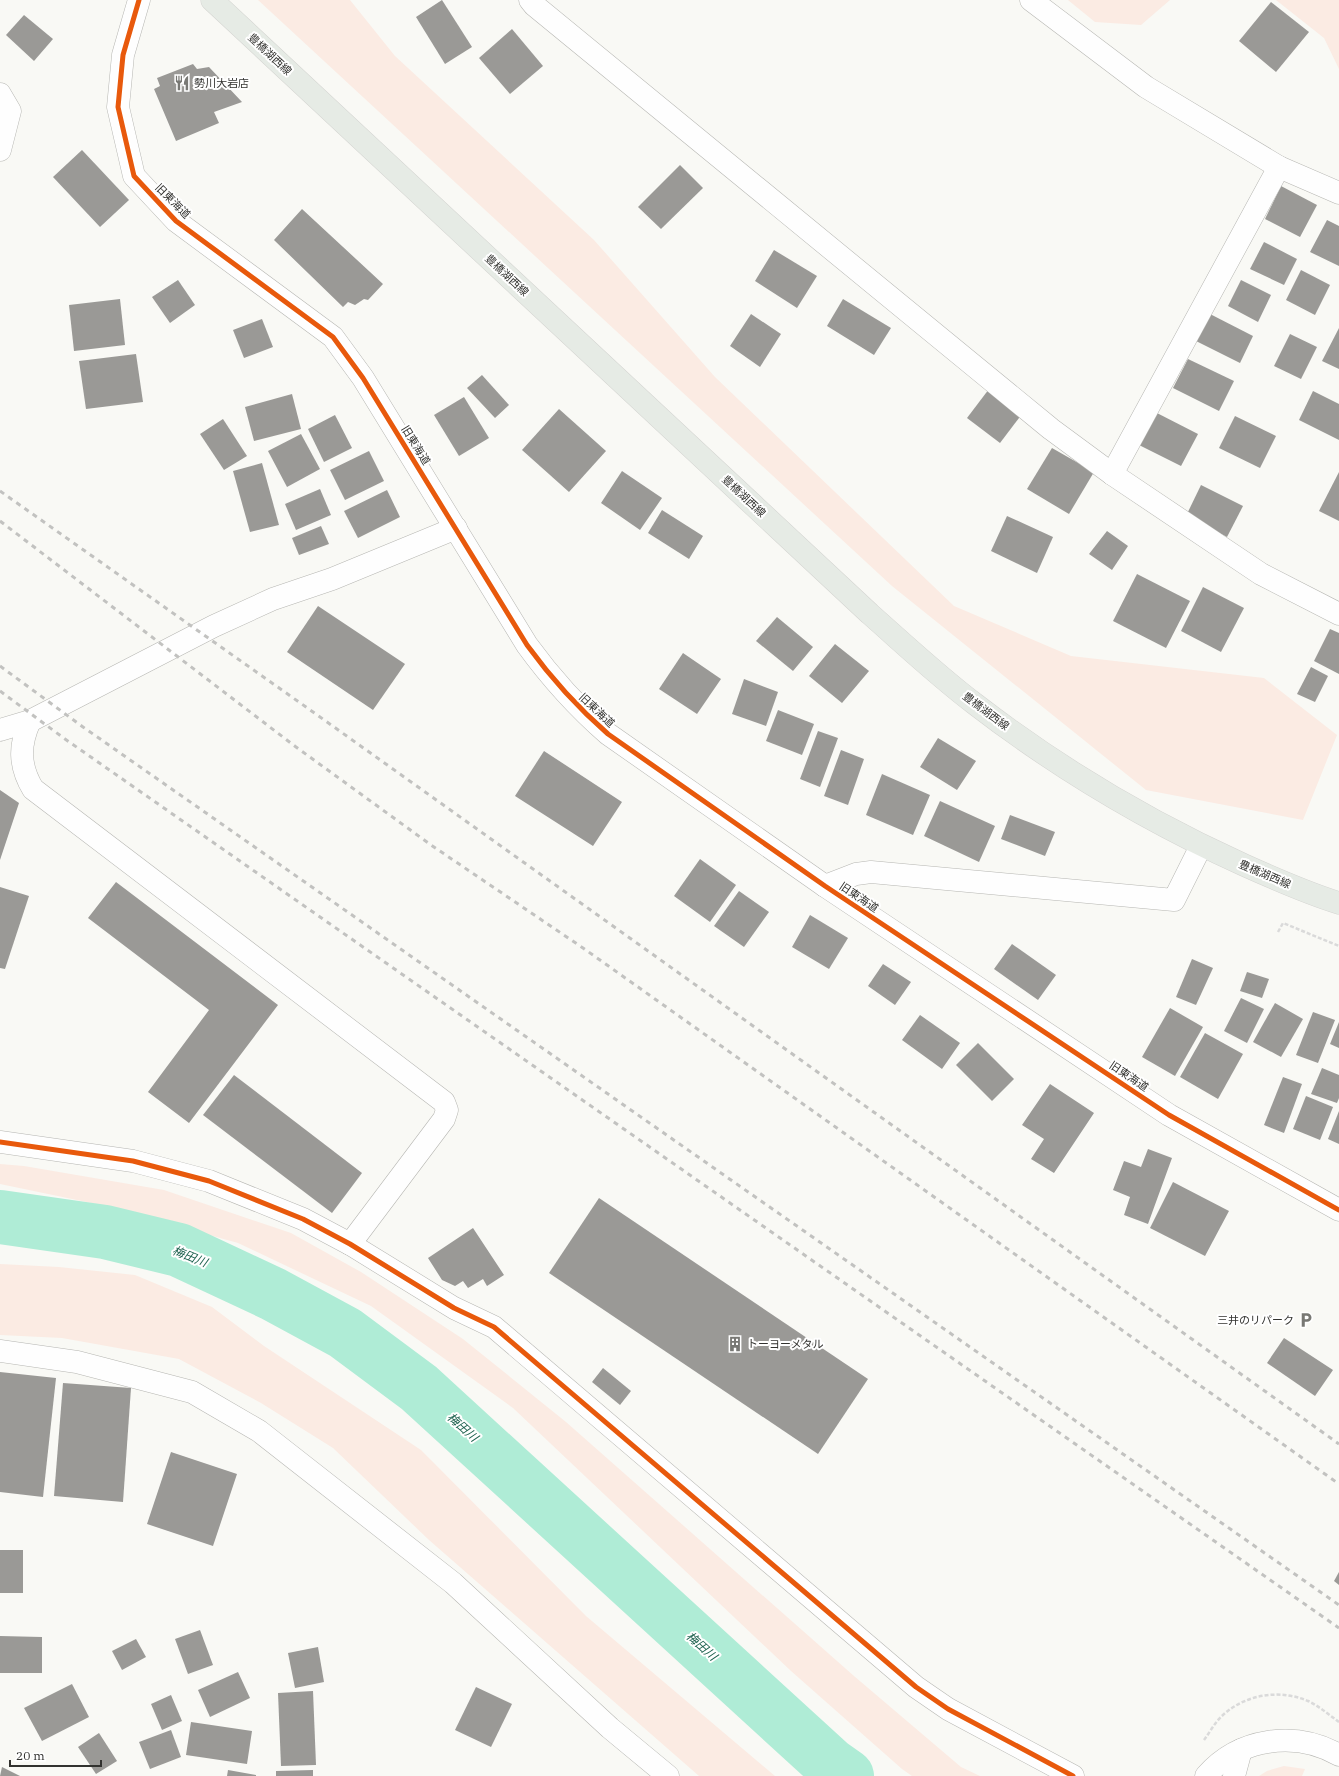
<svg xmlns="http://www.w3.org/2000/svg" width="1339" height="1776" font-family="'IBM Plex Serif','Noto Sans JP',serif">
	<rect width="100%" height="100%" fill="#f9f9f5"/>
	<g fill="#fbebe3">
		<path d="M258,0H350L395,56L594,240L715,377L954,606L1071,656L1264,678L1337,735L1303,820L1146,790L892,586Z"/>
		<path d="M1068,0H1170L1141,25L1095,22Z"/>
		<path d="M1276,0H1339V69L1324,38Z"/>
		<path d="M0,1164L24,1166L164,1190L291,1233L361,1272L463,1339L566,1422L854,1676L961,1767L980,1776H912L902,1769L791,1671L513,1408L371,1306L238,1243L101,1205L0,1184Z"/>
		<path d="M0,1264L59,1267L135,1275L212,1307L264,1346L421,1450L586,1616L775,1776H699L429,1540L333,1448L261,1403L179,1359L62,1338L0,1335Z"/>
		<path d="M1284,1766L1305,1769L1302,1776H1259L1267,1771Z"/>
	</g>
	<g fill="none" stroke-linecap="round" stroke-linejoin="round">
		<path stroke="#afecd6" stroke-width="54" d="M0,1217L105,1232L179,1250L273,1294L345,1333L419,1388L830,1764L847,1776"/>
	</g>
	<g fill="#9a9996">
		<path d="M442,0L472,47L445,64L416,17Z"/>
		<path d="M1271,2L1309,32L1276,72L1239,41Z"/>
		<path d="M24,15L53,39L34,61L6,35Z"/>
		<path d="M512,29L543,66L510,94L479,58Z"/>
		<path d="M193,64L197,69L209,67L242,102L214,112L219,123L176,141L154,89L160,86L157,78Z"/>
		<path d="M82,150L129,200L100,227L53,177Z"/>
		<path d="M680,165L703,188L661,229L638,207Z"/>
		<path d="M1281,186L1317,205L1300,237L1265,219Z"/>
		<path d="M302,209L383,284L368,300L364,299L355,305L348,302L343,307L274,240Z"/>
		<path d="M1327,220L1339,226V266L1310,252Z"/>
		<path d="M1264,242L1297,259L1284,285L1250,269Z"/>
		<path d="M774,250L817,276L797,308L755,281Z"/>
		<path d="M1301,270L1330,285L1315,315L1286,300Z"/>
		<path d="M178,280L195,305L170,323L152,297Z"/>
		<path d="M1241,280L1271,295L1258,322L1228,306Z"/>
		<path d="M120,299L125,345L74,351L69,305Z"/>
		<path d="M843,299L891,328L874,355L827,326Z"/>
		<path d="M751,314L781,334L760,367L730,346Z"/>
		<path d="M1210,314L1253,336L1240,363L1196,341Z"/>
		<path d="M262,319L273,347L244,358L233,330Z"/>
		<path d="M1339,328V369L1322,361Z"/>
		<path d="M1290,334L1317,347L1301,379L1274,366Z"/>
		<path d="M136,354L143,402L86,409L79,361Z"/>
		<path d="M1188,359L1234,381L1219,411L1173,388Z"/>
		<path d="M482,375L509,405L495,418L467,388Z"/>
		<path d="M989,389L1022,414L1000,443L967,418Z"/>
		<path d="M1313,391L1339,404V440L1299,420Z"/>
		<path d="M292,394L301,429L254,441L245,407Z"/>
		<path d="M464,397L489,438L459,456L434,415Z"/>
		<path d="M559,409L606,451L569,492L522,450Z"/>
		<path d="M1153,411L1198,434L1181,466L1137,444Z"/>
		<path d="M335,415L352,448L324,462L308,429Z"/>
		<path d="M1235,416L1276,436L1260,468L1219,448Z"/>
		<path d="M223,419L247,456L224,470L200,434Z"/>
		<path d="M301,434L320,469L287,487L268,451Z"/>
		<path d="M1052,448L1094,472L1069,514L1027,489Z"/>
		<path d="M369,451L384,481L345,500L330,470Z"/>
		<path d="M262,463L279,525L250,532L233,471Z"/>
		<path d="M622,471L662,498L640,530L601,503Z"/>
		<path d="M1339,472V521L1319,511Z"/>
		<path d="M1201,485L1243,506L1227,537L1186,516Z"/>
		<path d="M320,489L331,515L296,530L285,504Z"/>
		<path d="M387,490L400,517L358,538L344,511Z"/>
		<path d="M662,510L703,536L689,559L648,533Z"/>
		<path d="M1007,516L1053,537L1037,573L991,551Z"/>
		<path d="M321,526L329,544L299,555L292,538Z"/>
		<path d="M1107,531L1128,546L1112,570L1089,554Z"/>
		<path d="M1137,574L1190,601L1166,648L1113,621Z"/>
		<path d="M1203,587L1244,608L1221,652L1181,631Z"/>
		<path d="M318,606L405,664L373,710L287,652Z"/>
		<path d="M777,617L813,647L793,671L756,641Z"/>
		<path d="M1330,629L1339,633V674L1314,661Z"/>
		<path d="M835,644L869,671L842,703L809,676Z"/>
		<path d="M683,653L721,679L697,714L659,689Z"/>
		<path d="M1311,667L1328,676L1315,702L1297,694Z"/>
		<path d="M744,679L778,692L766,726L732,714Z"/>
		<path d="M778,710L814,724L802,755L766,741Z"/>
		<path d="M818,731L838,738L820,787L800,779Z"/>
		<path d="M938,738L976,761L957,790L920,767Z"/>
		<path d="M841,750L864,759L848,805L824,796Z"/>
		<path d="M544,751L622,802L593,846L515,796Z"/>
		<path d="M882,774L930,795L913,835L866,815Z"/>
		<path d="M0,790L19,803L0,860Z"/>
		<path d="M940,801L995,826L979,862L924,836Z"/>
		<path d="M1010,815L1055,832L1045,856L1001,839Z"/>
		<path d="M700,859L736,885L710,922L674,896Z"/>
		<path d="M116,882L278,1005L189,1123L148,1092L209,1010L88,918Z"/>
		<path d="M0,887L29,896L5,969L0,968Z"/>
		<path d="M739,891L769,912L744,947L714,926Z"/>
		<path d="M810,915L848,938L829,969L792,947Z"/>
		<path d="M1012,944L1056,975L1038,1000L994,969Z"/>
		<path d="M1192,959L1213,968L1196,1005L1176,997Z"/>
		<path d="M883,964L911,982L895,1005L868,986Z"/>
		<path d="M1247,972L1269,979L1262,998L1240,991Z"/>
		<path d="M1241,998L1264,1009L1247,1043L1224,1031Z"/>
		<path d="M1275,1003L1303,1019L1281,1057L1253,1042Z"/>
		<path d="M1170,1008L1203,1027L1175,1076L1142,1057Z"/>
		<path d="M1313,1012L1335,1020L1318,1063L1296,1055Z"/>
		<path d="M920,1015L960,1043L942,1069L902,1040Z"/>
		<path d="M1339,1022V1048L1330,1044Z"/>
		<path d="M1205,1033L1243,1054L1218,1099L1180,1077Z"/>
		<path d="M978,1043L1014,1079L992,1101L956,1065Z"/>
		<path d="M1322,1068L1339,1075V1098L1337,1103L1311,1094Z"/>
		<path d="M234,1075L362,1173L332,1213L203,1115Z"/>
		<path d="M1283,1077L1302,1084L1284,1133L1264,1125Z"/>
		<path d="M1050,1084L1094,1113L1054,1173L1031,1159L1044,1139L1022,1125Z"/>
		<path d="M1306,1096L1333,1107L1320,1140L1293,1129Z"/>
		<path d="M1339,1111V1144L1328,1139Z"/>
		<path d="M1148,1149L1172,1158L1148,1224L1124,1215L1130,1197L1113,1190L1124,1161L1141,1167Z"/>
		<path d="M1173,1182L1229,1211L1205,1256L1150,1228Z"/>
		<path d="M599,1198L868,1379L818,1454L549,1273Z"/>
		<path d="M473,1228L504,1275L487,1286L483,1279L468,1288L463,1281L455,1286L442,1280L428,1258Z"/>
		<path d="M1284,1338L1333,1370L1315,1396L1267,1363Z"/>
		<path d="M603,1368L631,1391L620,1405L592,1382Z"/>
		<path d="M0,1372L56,1378L43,1497L0,1492Z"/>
		<path d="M63,1383L131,1388L123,1502L54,1496Z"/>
		<path d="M171,1452L237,1474L213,1546L147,1524Z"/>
		<rect x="0" y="1550" width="23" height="43"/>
		<path d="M1339,1572V1585L1334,1581Z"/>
		<path d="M200,1630L213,1665L188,1674L175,1639Z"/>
		<path d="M0,1636L42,1637V1673H0Z"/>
		<path d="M136,1639L146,1657L122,1670L112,1651Z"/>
		<path d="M318,1647L324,1682L295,1688L288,1653Z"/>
		<path d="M238,1672L250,1698L210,1717L198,1690Z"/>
		<path d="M72,1684L89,1717L42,1741L24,1708Z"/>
		<path d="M476,1687L512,1704L491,1747L455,1730Z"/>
		<path d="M313,1691L316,1765L281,1766L278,1693Z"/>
		<path d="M171,1695L182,1721L162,1730L151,1704Z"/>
		<path d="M191,1722L252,1731L247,1764L186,1755Z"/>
		<path d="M171,1730L181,1757L150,1769L139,1742Z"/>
		<path d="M99,1733L117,1761L96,1774L78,1747Z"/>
		<path d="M2,1767L20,1776H0Z"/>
		<path d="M228,1770L256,1775V1776H227Z"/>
		<path d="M313,1770V1776H276V1771Z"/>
	</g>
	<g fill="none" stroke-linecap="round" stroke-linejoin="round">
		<defs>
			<g id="minor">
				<path d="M139,0L123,55L118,107L134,176L176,221L333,337L363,378L527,645C551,678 577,707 608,734L825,886L1169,1115L1339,1210"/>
				<path d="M530,0L534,5L1051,429L1112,474L1261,574L1339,614"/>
				<path d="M1031,0L1146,87L1279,167L1339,193"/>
				<path d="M0,94L10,111L0,150"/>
				<path d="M1112,474L1279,167"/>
				<path d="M30,721C19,745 19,766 33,789L444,1102L447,1110L444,1119L350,1244"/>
				<path d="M0,730L30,721L214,626L273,599L332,579L456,528"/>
				<path d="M825,886L856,874L871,872L1174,900L1201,846"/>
				<path d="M0,1142L133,1161L209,1181L303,1219L350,1244L454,1308L494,1327L916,1687L948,1709L1073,1776"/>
				<path d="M0,1351L77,1362L192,1392L259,1431L453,1583L610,1728L668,1776"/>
				<path d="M1206,1776C1239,1738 1295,1730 1339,1755"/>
				<path d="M1234,1776L1241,1750"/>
			</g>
			<path id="major" d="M212,0L870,614C904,644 938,676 975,704C1058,768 1149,822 1244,865C1275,879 1307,893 1339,903"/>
		</defs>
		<use href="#minor" stroke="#b6b6b2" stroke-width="23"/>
		<use href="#major" stroke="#d4d4d1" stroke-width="23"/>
		<g stroke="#dadada" stroke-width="2.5" stroke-dasharray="4 2" stroke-linecap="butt">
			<path d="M1278,932L1283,923L1339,946"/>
			<path d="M1204,1740C1210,1732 1215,1722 1223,1715C1246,1694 1280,1689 1308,1701C1319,1706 1329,1715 1339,1722"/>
		</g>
		<use href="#minor" stroke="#fefefe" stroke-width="22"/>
		<use href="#major" stroke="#e6ebe5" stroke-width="22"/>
		<g stroke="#c2c2c0" stroke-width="3" stroke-dasharray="5 5" stroke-linecap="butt">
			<path d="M0,491L306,707L1339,1444"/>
			<path d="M0,521L296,747L431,845L583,948L1339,1484"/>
			<path d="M0,666L83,727L1339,1605"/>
			<path d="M0,691L65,739L1339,1628"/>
		</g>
		<defs>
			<g id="cycleway">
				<path d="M139,0L123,55L118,107L134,176L176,221L333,337L363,378L527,645C551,678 577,707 608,734L825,886L1169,1115L1339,1210"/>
				<path d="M0,1142L133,1161L209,1181L303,1219L350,1244L454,1308L494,1327L916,1687L948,1709L1073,1776"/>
			</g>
		</defs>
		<use href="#cycleway" stroke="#fff" stroke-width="8"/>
		<use href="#cycleway" stroke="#e8590c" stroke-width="5"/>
	</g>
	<defs>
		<symbol id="restaurant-bare" viewBox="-9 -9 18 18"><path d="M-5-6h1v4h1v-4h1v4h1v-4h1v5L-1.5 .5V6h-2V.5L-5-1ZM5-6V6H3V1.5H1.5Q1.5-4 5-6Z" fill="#787874" stroke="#fff" stroke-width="2.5" paint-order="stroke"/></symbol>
		<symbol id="parking-bare" viewBox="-9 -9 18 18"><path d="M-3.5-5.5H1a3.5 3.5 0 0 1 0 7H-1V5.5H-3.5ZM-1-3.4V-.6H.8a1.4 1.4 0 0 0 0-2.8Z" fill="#787874" stroke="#fff" stroke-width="2.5" paint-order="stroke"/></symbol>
		<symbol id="building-bare" viewBox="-9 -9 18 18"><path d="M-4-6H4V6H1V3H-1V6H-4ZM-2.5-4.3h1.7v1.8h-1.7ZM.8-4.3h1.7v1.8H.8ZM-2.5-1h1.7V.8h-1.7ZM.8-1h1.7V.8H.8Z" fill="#787874" stroke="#fff" stroke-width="2.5" paint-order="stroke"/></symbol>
	</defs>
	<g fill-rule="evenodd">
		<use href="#restaurant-bare" x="171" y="72" width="22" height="22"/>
		<use href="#parking-bare" x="1295" y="1309" width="22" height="22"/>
		<use href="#building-bare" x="724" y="1333" width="22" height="22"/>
	</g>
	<g text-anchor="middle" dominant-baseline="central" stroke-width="4" stroke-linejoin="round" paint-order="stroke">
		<g font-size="11" fill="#32322f" stroke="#fff">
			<text transform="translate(270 54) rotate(43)">豊橋湖西線</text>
			<text transform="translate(173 201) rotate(45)">旧東海道</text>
			<text transform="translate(507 275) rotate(43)">豊橋湖西線</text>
			<text transform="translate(416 445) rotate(58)">旧東海道</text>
			<text transform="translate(744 496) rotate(43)">豊橋湖西線</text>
			<text transform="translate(597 710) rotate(43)">旧東海道</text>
			<text transform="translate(986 711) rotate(37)">豊橋湖西線</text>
			<text transform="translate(1265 874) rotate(23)">豊橋湖西線</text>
			<text transform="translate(859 897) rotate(34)">旧東海道</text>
			<text transform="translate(1129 1076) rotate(34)">旧東海道</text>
		</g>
		<g font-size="11" fill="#32322f" stroke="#fff" text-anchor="start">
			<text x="194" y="83">勢川大岩店</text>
			<text x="1294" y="1320" text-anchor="end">三井のリパーク</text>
			<text x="747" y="1344">トーヨーメタル</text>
		</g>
		<g font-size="12" font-style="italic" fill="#1d614e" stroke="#fff">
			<text transform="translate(190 1256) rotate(22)">梅田川</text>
			<text transform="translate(463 1427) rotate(42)">梅田川</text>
			<text transform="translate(702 1646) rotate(42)">梅田川</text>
		</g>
	</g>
	<path d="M10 1760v6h91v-6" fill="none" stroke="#32322f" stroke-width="2"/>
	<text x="16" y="1760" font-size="12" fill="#32322f" stroke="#ffffff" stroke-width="3" paint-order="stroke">20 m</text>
</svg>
